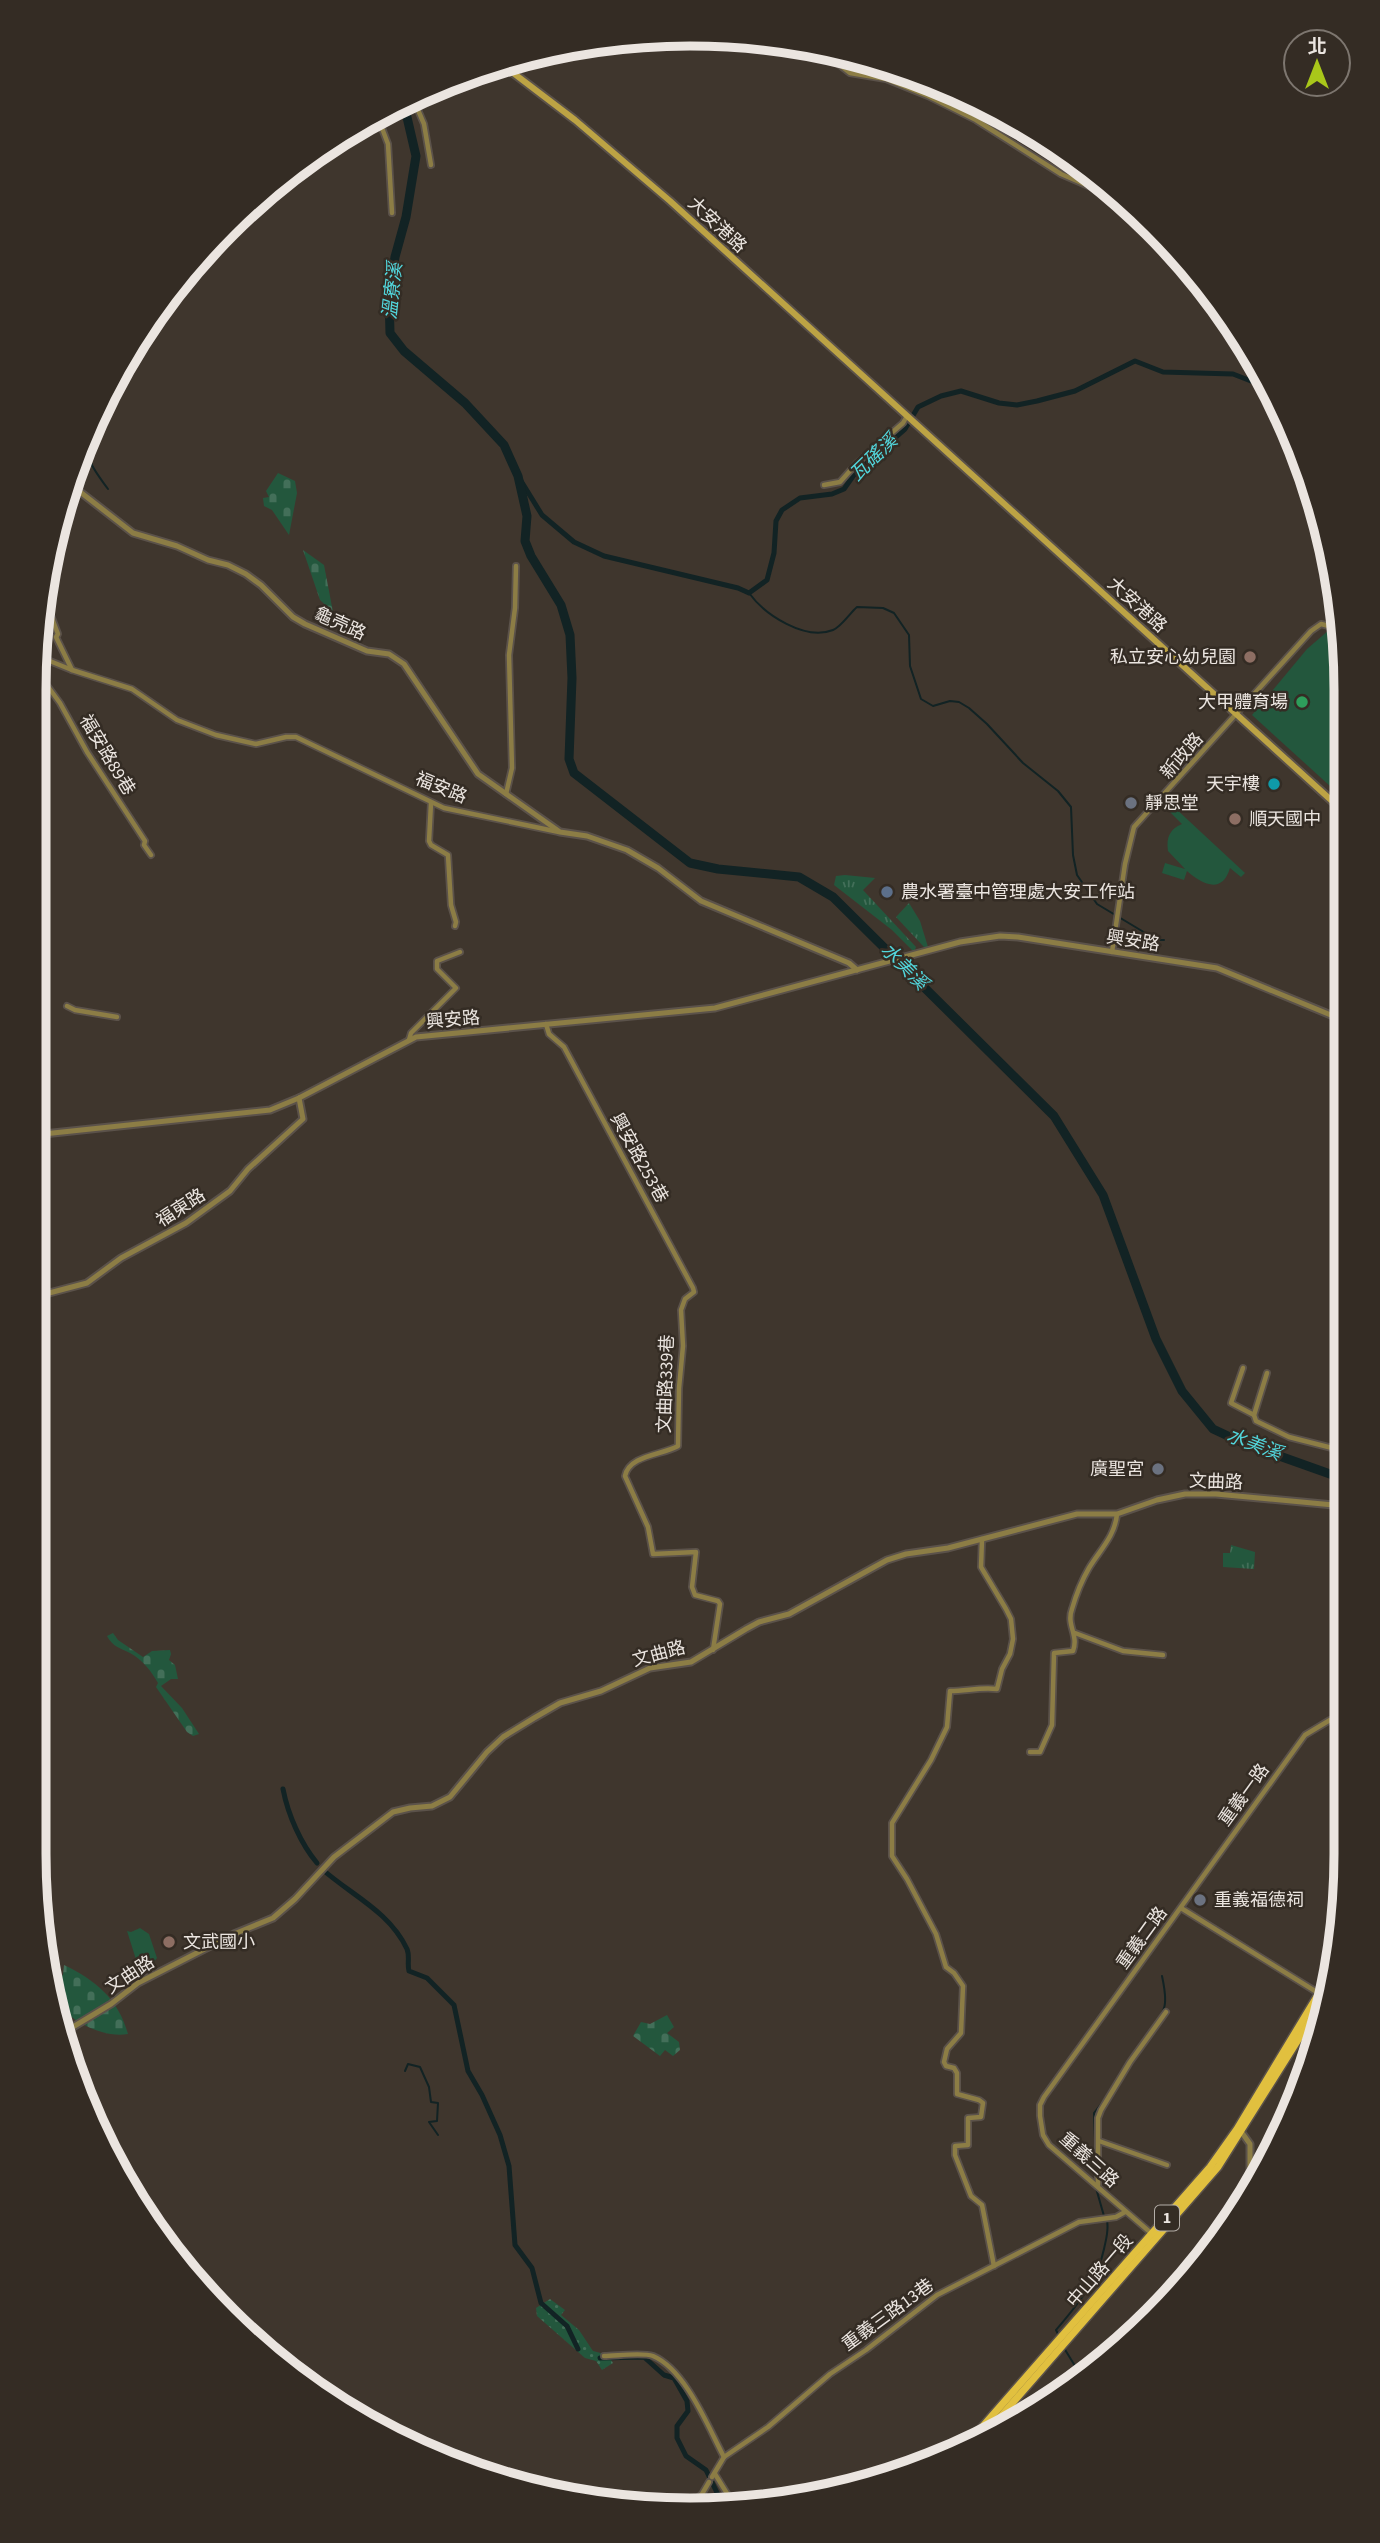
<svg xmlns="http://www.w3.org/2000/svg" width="1380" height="2543" font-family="'Source Sans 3','Noto Sans TC',sans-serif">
	<defs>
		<pattern id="grass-tufts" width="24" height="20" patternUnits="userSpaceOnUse" patternTransform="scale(1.75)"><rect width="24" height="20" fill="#23573d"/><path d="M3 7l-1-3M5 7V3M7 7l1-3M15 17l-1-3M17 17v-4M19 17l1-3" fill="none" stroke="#436f59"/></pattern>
		<pattern id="cemetery-stones" width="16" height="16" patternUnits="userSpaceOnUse" patternTransform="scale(1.75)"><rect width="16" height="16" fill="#23573d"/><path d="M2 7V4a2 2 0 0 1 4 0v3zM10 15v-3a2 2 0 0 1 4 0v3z" fill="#436f59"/></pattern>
		<pattern id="park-dots" width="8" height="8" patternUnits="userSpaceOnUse" patternTransform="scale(1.75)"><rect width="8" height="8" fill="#23573d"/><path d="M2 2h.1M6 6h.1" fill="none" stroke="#436f59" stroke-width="1.8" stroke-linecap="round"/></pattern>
	</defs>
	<rect width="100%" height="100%" fill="#3f362d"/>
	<g fill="url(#grass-tufts)">
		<path d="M845,875L875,878L863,890L916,947L914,952L892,930L834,885L836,876Z"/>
		<path d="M909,903L920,921L928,947H924L896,917Z"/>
		<path d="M1231,1545L1255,1552L1254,1569L1223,1567V1553H1230Z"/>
	</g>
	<g fill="url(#cemetery-stones)">
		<path d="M278,473L295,481L297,493L289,535L272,510L264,506L263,498L269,497L266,491Z"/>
		<path d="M303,550L324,565L333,612L320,600Z"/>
		<path d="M113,1633L118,1640L143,1657L152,1651L170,1650L171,1654L169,1660L175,1665L178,1679H171L161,1686L182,1708L199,1734L193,1736L187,1732L156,1687L158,1683C151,1671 143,1660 130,1653C120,1648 113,1647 107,1636Z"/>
		<path d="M64,1965C95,1980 118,1998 128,2034C105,2038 75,2024 60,2006V1997L55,1979L63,1975Z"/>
		<path d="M667,2015L674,2027L667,2033L679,2042L680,2050L673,2056L665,2050L660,2056L633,2036L641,2022L650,2024Z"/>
	</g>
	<path fill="url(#park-dots)" d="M550,2299L565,2310L561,2315L579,2330L593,2351L608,2355L613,2363L602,2370L596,2361L585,2358L537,2316L536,2308Z"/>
	<g fill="#23573d">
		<path d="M1329,630L1341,635L1342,797L1252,715L1307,649Z"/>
		<path d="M1174,807L1245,873L1241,877L1230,868C1222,895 1202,884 1187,871L1184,880L1162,873L1165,863L1185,869L1168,851C1166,837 1170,829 1182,824L1170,812Z"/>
		<path d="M140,1928L149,1934L157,1958L149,1968L139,1969L127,1931L131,1932Z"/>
	</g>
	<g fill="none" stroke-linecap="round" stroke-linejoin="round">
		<g stroke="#122324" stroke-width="2">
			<path d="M87,445C87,463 98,475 108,489"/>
			<path d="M749,593C765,615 805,641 833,630C841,627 850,613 857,607L883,608L894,613L909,635L910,666L921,699L933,706L950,701L959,702L969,708L987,724L1023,763L1058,791L1071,807L1073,855L1077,875L1097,904L1157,940H1164"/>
			<path d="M61,2023L73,2035"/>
			<path d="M1143,2040C1163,2011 1170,2013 1162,1976"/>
			<path d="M405,2071L408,2064L420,2067L429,2087L431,2102L438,2103L437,2121L429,2122L438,2135"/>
			<path d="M1096,2165L1094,2113L1108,2095"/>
			<path d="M1096,2188L1104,2216"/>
			<path d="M1059,2336L1056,2330C1078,2304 1097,2282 1104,2249C1106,2239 1109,2231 1107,2221"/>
			<path d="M1064,2348L1080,2374"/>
		</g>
		<g stroke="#122324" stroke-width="5">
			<path d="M518,476L542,515L574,542L604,556L738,588L749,593L767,580L774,553L776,521L782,510L800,498L832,494L844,489L856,472L905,429L918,407L941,396L961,391L999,403L1017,405L1037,401L1075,391L1135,361L1163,372L1233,374L1251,381L1265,383"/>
			<path d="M283,1789C288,1815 301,1844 317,1863"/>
			<path d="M322,1869C351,1895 389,1911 407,1949C410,1956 407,1964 409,1971L427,1978L454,2005L468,2071L482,2095L500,2135L509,2166L515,2245L532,2268L541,2303L567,2326L578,2349"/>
			<path d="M600,2358L644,2357L664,2375L674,2378L687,2401L688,2411L677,2426V2438L686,2456L706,2470L724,2507"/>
		</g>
		<path stroke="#122324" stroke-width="9" d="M403,100L416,156L406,217L395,257L389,296L390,333L404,351L465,403L504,445L518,476L527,516L525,541L531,556L561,605L570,635L572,678L569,759L574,773L690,863L718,869L799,877L833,897L1054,1116L1103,1195L1156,1339L1182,1391L1213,1429L1243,1443L1344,1479"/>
		<defs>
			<g id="minor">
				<path d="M805,46L822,57L832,59L850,73L886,79L928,96L976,120L1061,174L1130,204"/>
				<path d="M412,96L424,124L431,165"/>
				<path d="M377,115L388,144L392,213"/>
				<path d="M824,485L840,482L857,463L903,423L907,416"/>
				<path d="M47,605L58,634L56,637L72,670"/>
				<path d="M35,655L72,670L132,689L177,720L216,735L256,744L286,737H296L444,808L559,832"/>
				<path d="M35,669L60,703L87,752L145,841L144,845L151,855"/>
				<path d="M506,794L512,768L509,655L515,608L516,566"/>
				<path d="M431,803L429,841L431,845L448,855L451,905L456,922L455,926"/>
				<path d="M1112,952L1125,864L1134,827L1311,631L1321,624L1341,629"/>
				<path d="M67,1006L75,1010L117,1017"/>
				<path d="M546,1024L549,1034L564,1047L693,1288L694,1292L685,1299L681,1310L683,1346L679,1388L678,1446C663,1455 629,1455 625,1476L648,1527L653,1554L696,1552L692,1587L695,1595L718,1601L720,1604L713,1650"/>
				<path d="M409,1040L411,1033L456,988L437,969V961L460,952"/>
				<path d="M34,1144L36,1134"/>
				<path d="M1243,1368L1231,1403L1254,1415"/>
				<path d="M1267,1373L1254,1415L1256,1421L1289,1437L1344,1451"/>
				<path d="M982,1539L981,1567L1006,1609L1011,1619L1013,1639L1010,1654L1002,1669L997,1689C980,1687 967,1691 950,1691L947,1727L931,1760L892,1823V1856L907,1879L936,1934L946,1967L954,1973L963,1986L961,2033L947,2049L944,2062L946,2066L954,2068L957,2073V2094L979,2100L983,2103L981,2117L968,2118V2145L955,2146V2155L971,2196L982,2205L994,2266"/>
				<path d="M1075,1633L1123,1651L1163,1655"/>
				<path d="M1030,1752H1040L1052,1725L1054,1653L1073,1651C1079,1635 1066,1625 1072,1609C1076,1595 1082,1580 1089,1568C1100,1550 1115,1536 1117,1514"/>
				<path d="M1181,1908L1328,1999"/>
				<path d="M1099,2141L1167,2165"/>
				<path d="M1098,2185V2118L1101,2110L1130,2062L1166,2012"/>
				<path d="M1151,2233L1049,2145L1043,2135L1040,2116V2105L1044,2097L1305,1735L1330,1720L1345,1721"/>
				<path d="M604,2356C616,2356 642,2352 653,2356C686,2370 708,2427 724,2457"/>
				<path d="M715,2474L736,2508"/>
				<path d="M712,2477L724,2457L768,2427L830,2374L866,2350L937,2295L1079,2222L1116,2217L1125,2212"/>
				<path d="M691,2504L702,2494L709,2482"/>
			</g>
			<g id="tertiary">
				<path d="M70,484L133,533L177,546L208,560L228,565L246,574L261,585L293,617L305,624L367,651L389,654L404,664L478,774L560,832L587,836L627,850L658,868L701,901L849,963L857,970"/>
				<path d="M34,1135L270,1110L299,1098L416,1037L715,1008L960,942L1000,936L1018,937L1217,968L1343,1020"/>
				<path d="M34,1297L87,1283L121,1258L186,1223L230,1191L248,1169L303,1119L299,1098"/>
				<path d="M63,2033L111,2004L138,1983L234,1934L273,1918L295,1899L334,1857L393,1812L410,1808L432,1806L450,1797L487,1752L503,1737L534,1718L560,1703L601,1691L650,1668L691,1662L746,1629L759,1622L789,1614L887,1560L906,1554L948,1548L1077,1514H1117L1157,1500L1185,1494H1216L1344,1506"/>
				<path d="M1240,2130L1250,2144V2172L1242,2202"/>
			</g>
			<path id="secondary" d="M500,63L575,120L670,201L1342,810"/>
			<g id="primary">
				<path d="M989,2430L1218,2167L1330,1989"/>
				<path d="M969,2442L1210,2167L1237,2129L1333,1970"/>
			</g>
		</defs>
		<use href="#minor" stroke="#5b524a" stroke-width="8"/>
		<use href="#tertiary" stroke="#5b524a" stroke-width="9"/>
		<use href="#secondary" stroke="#5b524a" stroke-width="10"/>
		<use href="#primary" stroke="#5b524a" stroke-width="10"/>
		<use href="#minor" stroke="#8c7d45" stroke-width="4.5"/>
		<use href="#tertiary" stroke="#8c7d45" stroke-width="5"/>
		<use href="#secondary" stroke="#bca344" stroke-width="6"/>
		<use href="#primary" stroke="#e1c03f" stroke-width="7"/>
	</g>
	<g fill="#8d6e63" stroke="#342c24" stroke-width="2.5">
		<circle cx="1250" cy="657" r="7"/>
		<circle cx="1235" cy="819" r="7"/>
		<circle cx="169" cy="1942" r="7"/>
	</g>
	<circle fill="#2e9e5b" stroke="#342c24" stroke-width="2.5" cx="1302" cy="702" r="7"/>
	<circle fill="#0f9aa8" stroke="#342c24" stroke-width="2.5" cx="1274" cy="784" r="7"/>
	<g fill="#6b7280" stroke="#342c24" stroke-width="2.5">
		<circle cx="1131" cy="803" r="7"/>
		<circle cx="1158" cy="1469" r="7"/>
		<circle cx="1200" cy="1900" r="7"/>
	</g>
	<circle fill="#5c6f8a" stroke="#342c24" stroke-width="2.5" cx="887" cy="892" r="7"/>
	<g text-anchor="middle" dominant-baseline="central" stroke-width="5" stroke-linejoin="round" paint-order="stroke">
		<rect fill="#342c24" stroke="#b4aea8" stroke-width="2" x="1155" y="2205.5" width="24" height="25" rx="5"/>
		<g font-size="16" font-weight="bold" fill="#ebe5e0">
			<text x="1167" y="2218">1</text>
		</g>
		<g font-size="18" fill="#ebe5e0" stroke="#342c24">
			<text transform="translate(717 225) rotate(43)">大安港路</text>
			<text transform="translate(1137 605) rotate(42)">大安港路</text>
			<text transform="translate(340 624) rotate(24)">龜壳路</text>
			<text transform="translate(107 755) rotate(59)">福安路89巷</text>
			<text transform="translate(1182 756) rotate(-49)">新政路</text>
			<text transform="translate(441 788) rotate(22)">福安路</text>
			<text transform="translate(1133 941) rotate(9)">興安路</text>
			<text transform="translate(453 1020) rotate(-5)">興安路</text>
			<text transform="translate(639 1158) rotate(61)">興安路253巷</text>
			<text transform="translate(181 1208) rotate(-33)">福東路</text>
			<text transform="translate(666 1384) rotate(-88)">文曲路339巷</text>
			<text transform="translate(1216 1482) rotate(2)">文曲路</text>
			<text transform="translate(659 1654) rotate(-15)">文曲路</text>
			<text transform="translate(1244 1795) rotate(-54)">重義一路</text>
			<text transform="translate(1142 1938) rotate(-54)">重義二路</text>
			<text transform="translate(130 1975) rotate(-33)">文曲路</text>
			<text transform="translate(1089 2160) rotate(42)">重義三路</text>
			<text transform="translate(1100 2271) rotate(-49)">中山路一段</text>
			<text transform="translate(888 2315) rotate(-36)">重義三路13巷</text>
		</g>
		<g font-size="18" fill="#ebe5e0" stroke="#342c24" text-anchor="start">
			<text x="1236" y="657" text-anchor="end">私立安心幼兒園</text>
			<text x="1288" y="702" text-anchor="end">大甲體育場</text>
			<text x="1260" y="784" text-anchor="end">天宇樓</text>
			<text x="1145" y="803">靜思堂</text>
			<text x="1249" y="819">順天國中</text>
			<text x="901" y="892">農水署臺中管理處大安工作站</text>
			<text x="1144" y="1469" text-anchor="end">廣聖宮</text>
			<text x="1214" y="1900">重義福德祠</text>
			<text x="183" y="1942">文武國小</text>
		</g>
		<g font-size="19" font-style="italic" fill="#52d6dc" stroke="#342c24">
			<text transform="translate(393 291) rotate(-84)">溫寮溪</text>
			<text transform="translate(874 458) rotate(-44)">瓦磘溪</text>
			<text transform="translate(904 967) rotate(45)">水美溪</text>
			<text transform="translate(1254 1445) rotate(21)">水美溪</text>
		</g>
	</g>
	<path d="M0 0H1380V2543H0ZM690 46H690A644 644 0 0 1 1334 690V1854A644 644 0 0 1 690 2498H690A644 644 0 0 1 46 1854V690A644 644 0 0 1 690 46Z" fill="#342c24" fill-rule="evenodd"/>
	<path fill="none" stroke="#ebe5e0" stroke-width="9" d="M690 46H690A644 644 0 0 1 1334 690V1854A644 644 0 0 1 690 2498H690A644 644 0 0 1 46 1854V690A644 644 0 0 1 690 46Z"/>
	<g transform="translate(1317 63)"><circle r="33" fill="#342c24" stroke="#7d766f" stroke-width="2"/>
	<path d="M0-5L12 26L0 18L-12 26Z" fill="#a9c71a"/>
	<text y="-10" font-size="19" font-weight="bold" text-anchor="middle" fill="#ebe5e0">北</text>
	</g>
</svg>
